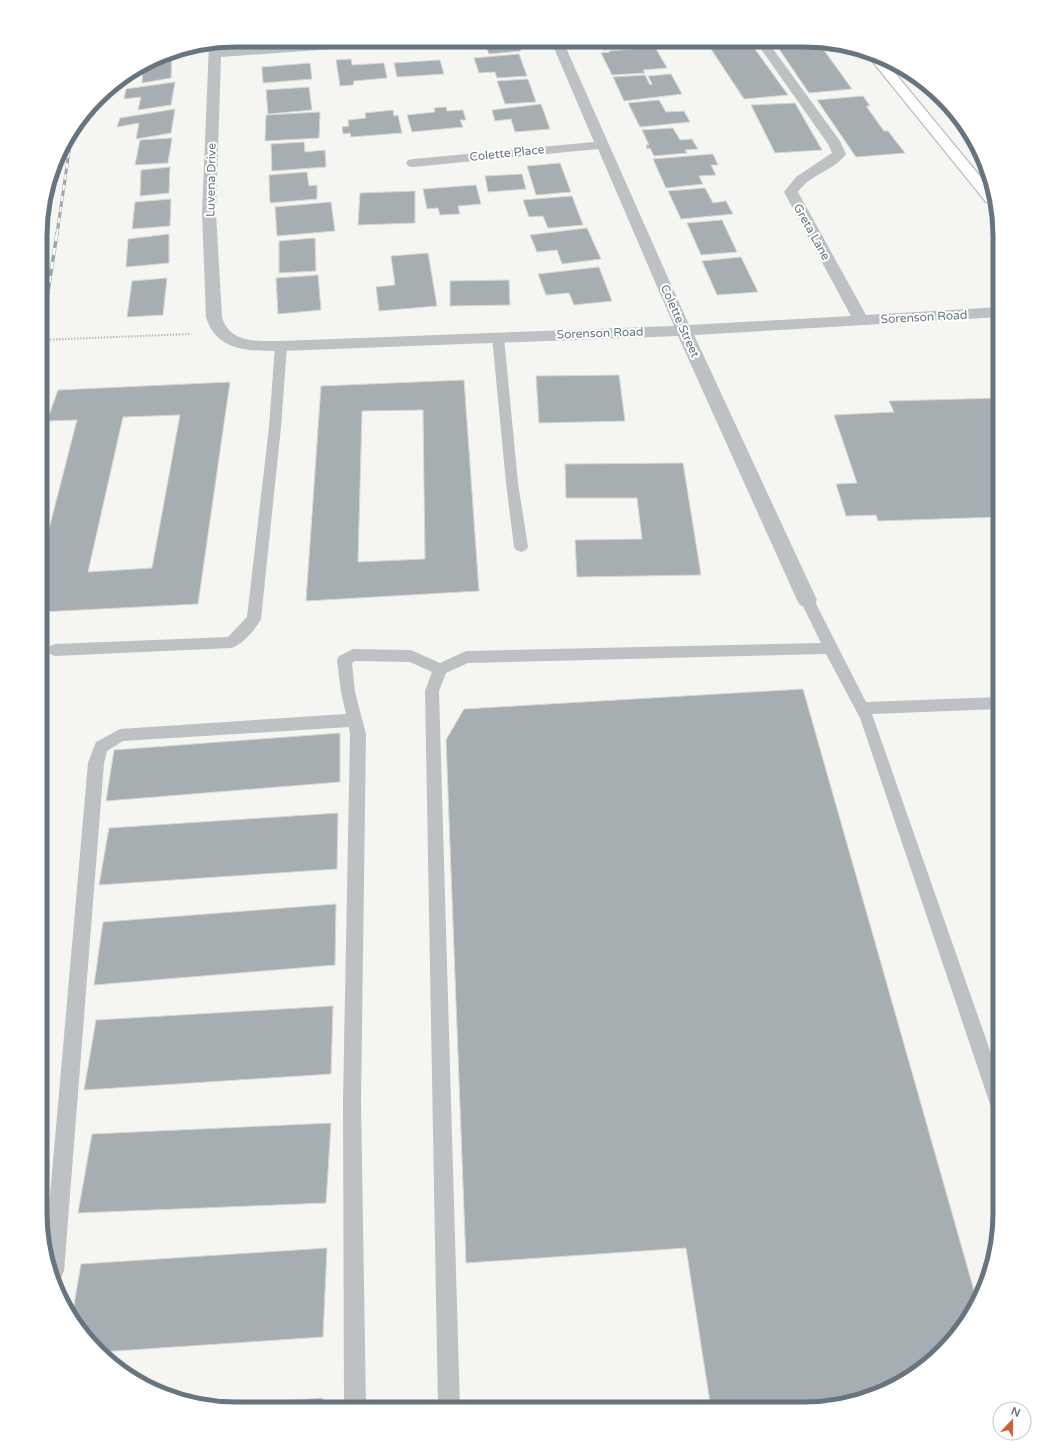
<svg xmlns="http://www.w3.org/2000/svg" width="1040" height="1449" font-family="'Varela Round',sans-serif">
	<rect width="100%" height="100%" fill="#f5f5f2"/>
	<g fill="#a7aeb2" stroke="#d7d7d5" fill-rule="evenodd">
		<path d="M470,41H516L521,51L489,54L484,42L471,43Z"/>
		<path d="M599,41H629L632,48L603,50Z"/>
		<path d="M709,41H748V42L711,45Z"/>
		<path d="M792,42H818L852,89L809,93L775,43Z"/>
		<path d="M752,45L788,95L744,99L711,49Z"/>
		<path d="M655,47L667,68L643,70L645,73L612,75L601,53L610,52L609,51Z"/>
		<path d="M519,54L527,76L497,78L495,72L479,73L474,58Z"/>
		<path d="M172,55L171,78L142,83L143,68L161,57Z"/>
		<path d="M351,59L352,65L384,63L387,78L354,81L353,85L340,86L336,60Z"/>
		<path d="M440,60L444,74L397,77L394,63Z"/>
		<path d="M310,63L312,79L263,83L262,67Z"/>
		<path d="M671,74L682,94L624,101L613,77L645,75L650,85L652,84L648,76Z"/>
		<path d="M528,79L536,102L505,104L497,81Z"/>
		<path d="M175,82L171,105L138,110L141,97L124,99L126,89Z"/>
		<path d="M309,87L312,110L268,114L266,90Z"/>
		<path d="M863,96L870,106H866L884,131H888L905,153L856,157L817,100Z"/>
		<path d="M659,100L666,112L684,111L690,122L640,127L628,103Z"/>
		<path d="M795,103L822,150L775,153L751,105Z"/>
		<path d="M541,104L550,129L515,132L511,119L495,121L492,110Z"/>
		<path d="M446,107L447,111L463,110L466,120H460L463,127L412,132L407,115L435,112L434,108Z"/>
		<path d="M175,109L171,133L136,139L139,123L117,127L120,118Z"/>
		<path d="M393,110L394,116L398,115L402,133L351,137L350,133L343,134L342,127L349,126L348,120L366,118L365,113Z"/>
		<path d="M320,112L319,138L265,141L266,115Z"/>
		<path d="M673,128L680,140L692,139L698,149L685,150L687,153L654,156L650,148L647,149L646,145H649L642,130Z"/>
		<path d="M172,138L168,163L135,165L140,140Z"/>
		<path d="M304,142L305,152L325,150L326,167L272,171L271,144Z"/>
		<path d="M713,154L718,165H711L716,175L699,176L703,184L666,188L653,159Z"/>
		<path d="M560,163L571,192L536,195L527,166Z"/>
		<path d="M170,167L169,193L140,196L141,170Z"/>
		<path d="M307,172L309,186L317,185V199L270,203L269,175Z"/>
		<path d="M522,174L526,189L488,192L485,176Z"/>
		<path d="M476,185L481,204L458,206L460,214L440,215L438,208L427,209L423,189Z"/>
		<path d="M705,188L713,203L726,201L733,214L681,219L668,191Z"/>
		<path d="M415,191V223L358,225L360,193Z"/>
		<path d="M572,196L583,225L548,228L543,216L529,217L523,200Z"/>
		<path d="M171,199L170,226L132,229L135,202Z"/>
		<path d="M331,202L335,231L277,236L275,207Z"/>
		<path d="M722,220L737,252L701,255L687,223Z"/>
		<path d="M587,228L601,259L562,264L557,250L537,252L530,235Z"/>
		<path d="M169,234V263L126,267L128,239Z"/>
		<path d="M315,238L316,271L279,273V241Z"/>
		<path d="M428,253L437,306L379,311L376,287L395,285L391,256Z"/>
		<path d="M741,257L758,292L717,295L702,261Z"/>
		<path d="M599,267L612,301L574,305L569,293L546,295L538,274Z"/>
		<path d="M318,275L321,310L278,314L276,278Z"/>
		<path d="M167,278L163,315L127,317L132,281Z"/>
		<path d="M509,280L510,305L450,306V281Z"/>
		<path d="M619,375L625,421L539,423L536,376Z"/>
		<path d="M464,380L479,591L306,601L321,386ZM423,410L425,559L358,562L362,411Z"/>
		<path d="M230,382L198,604L41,612V560L77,420L47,421L58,390ZM180,415L152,568L88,572L123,417Z"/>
		<path d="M1000,398V517L878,521L876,515L846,516L836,484L857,483L834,415L894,412L889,401Z"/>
		<path d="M683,463L701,575L577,577L575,540L642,539L637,498H566L565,464Z"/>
		<path d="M803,689L977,1301L967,1322L933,1360L890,1389L804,1409H711L686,1248L466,1263L446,740L464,709Z"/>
		<path d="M340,733V782L106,801L114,750Z"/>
		<path d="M338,813L337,869L99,885L109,828Z"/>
		<path d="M336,904L335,965L94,985L103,922Z"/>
		<path d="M333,1006L331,1074L84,1090L96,1020Z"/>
		<path d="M331,1123L326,1203L78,1213L92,1134Z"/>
		<path d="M327,1248L323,1337L100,1352L89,1342L72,1317L81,1264Z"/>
		<path d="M323,1398V1408L211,1407L205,1406Z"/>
	</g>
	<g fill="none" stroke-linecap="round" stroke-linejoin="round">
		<defs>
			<path id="primary" d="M867,52L881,56L989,187L992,203L986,202L868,56Z"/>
		</defs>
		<use href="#primary" stroke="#b0b5b8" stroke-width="2"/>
		<path stroke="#b7babc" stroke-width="2" stroke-dasharray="1.5 1.5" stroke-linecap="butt" d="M41,340L190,334"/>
		<g fill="#bdc1c4" fill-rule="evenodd">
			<path d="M498,334L504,337L518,483L528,547L526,550L521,552L516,550L514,547L506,483L492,337Z"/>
			<path d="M281,342L287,346L281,427L261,619C255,630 243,644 231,648L55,656L50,654L48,650L50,646L55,644L228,637L247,617L269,427L275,346Z"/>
			<path d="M807,595L812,596L866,702L1000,697V709L872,714L1000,1079V1116L993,1114L991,1107L860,718L826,654L468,663L446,673L439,691L460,1408H438L425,691L432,672L410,662L355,661L352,663L355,692L366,734L361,1101L366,1408H344L343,1101L350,734L349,727L123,741L107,751L104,763L64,1271L61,1278L56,1281L46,1241L88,763L96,742L120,729L346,714L341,692L337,660L339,656L353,649L411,650L440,663L466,651L821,643L800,600L802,596Z"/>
		</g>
		<path fill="#bdc1c4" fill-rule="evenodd" d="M349,40L394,41L388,45L221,57L216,213L222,317C230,344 257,341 281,341L674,326L598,149L413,167L408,166L406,163L408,160L413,159L594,142L551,41H563L689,325L851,316L784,192L796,177L832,153L828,144L756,42H768L840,141L846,154C834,171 810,174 798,192L866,315L1000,307V317L694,335L817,600L814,605L807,608L800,605L797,600L678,336L281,351C250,351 216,352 206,317L202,213L209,45L220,43L221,50Z"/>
		<use href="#primary" fill="#fff" fill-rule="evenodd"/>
		<defs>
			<g id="rail-far1">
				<path d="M42,225L46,196"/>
				<path d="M57,234L72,131"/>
			</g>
			<path id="rail" d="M41,338L57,233"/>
		</defs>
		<use href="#rail-far1" stroke="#9fa5a9" stroke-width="3"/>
		<use href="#rail" stroke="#9fa5a9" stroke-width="3.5"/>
		<use href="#rail-far1" stroke="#fff" stroke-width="2" stroke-dasharray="5.5" stroke-linecap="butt"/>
		<use href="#rail" stroke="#fff" stroke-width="2.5" stroke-dasharray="7" stroke-linecap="butt"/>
	</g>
	<g text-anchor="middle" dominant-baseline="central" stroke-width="4" stroke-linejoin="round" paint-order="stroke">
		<g font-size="12" fill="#677580" stroke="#fff">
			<text transform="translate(507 153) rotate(-6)">Colette Place</text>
			<text transform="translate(211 180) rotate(-89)">Luvena Drive</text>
			<text transform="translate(812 232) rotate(61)">Greta Lane</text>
			<text transform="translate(924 317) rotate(-3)">Sorenson Road</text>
			<text transform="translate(680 321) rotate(66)">Colette Street</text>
			<text transform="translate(600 333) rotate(-2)">Sorenson Road</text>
		</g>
	</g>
	<path d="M0 0H1040V1449H0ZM236 47H804A189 189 0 0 1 993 236V1213A189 189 0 0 1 804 1402H236A189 189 0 0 1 47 1213V236A189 189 0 0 1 236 47Z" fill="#fff" fill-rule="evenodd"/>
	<path fill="none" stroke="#677580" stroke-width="5" d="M236 47H804A189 189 0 0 1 993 236V1213A189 189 0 0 1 804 1402H236A189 189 0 0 1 47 1213V236A189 189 0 0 1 236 47Z"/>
	<g transform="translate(1012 1421) rotate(22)"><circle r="19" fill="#ffffff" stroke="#c2c8cc"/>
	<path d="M0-3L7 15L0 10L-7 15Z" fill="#d15f36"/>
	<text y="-6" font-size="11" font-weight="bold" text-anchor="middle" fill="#677580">N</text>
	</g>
</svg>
